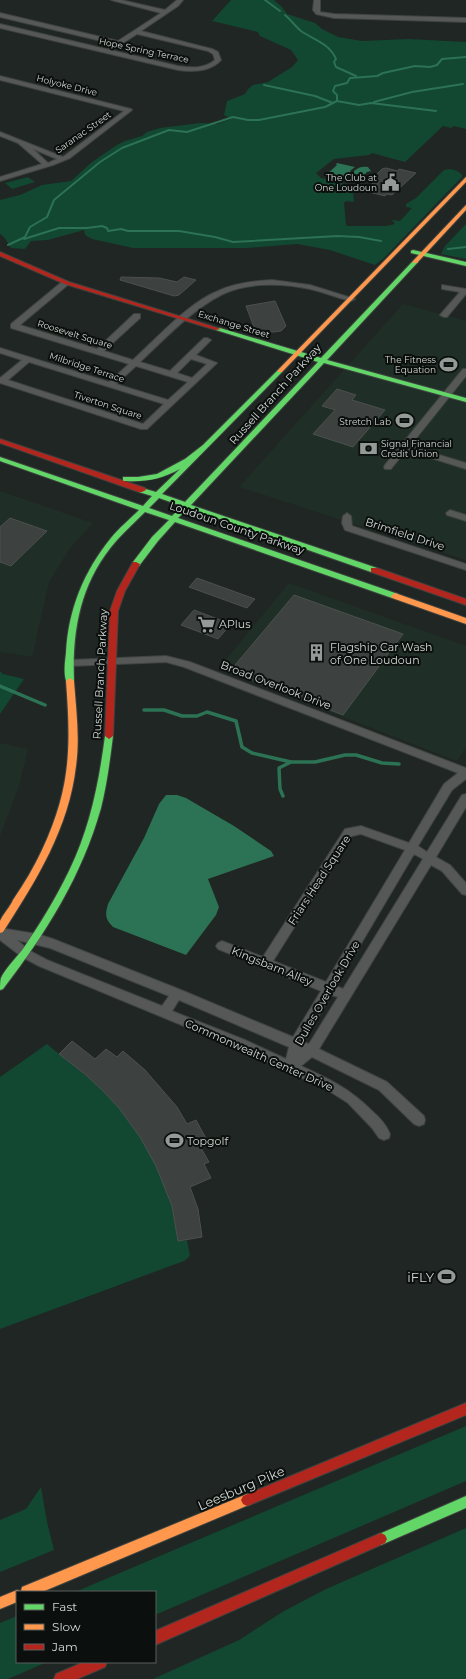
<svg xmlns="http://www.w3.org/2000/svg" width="466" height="1679" font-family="Montserrat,sans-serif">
	<rect width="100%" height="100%" fill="#202623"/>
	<g fill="#1f2e26">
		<path d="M403,304L466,321V560L239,487Z"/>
		<path d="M0,491L93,523L70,548L49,582L32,657L0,652Z"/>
		<path d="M289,583L466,646V747L457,761L218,669Z"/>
		<path d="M0,743L28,749L20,783L0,836Z"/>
	</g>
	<g fill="#124732">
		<path d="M231,0H274L282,7L287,14L315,23L322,29L338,37L362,41L408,39L466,42V129L454,126L451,128L443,126L405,162L372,153L369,155L334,159L316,173L321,178L349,185L353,191L354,202L346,201L344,203L346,225L348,226H386L395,224L392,220L400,221L411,209L412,208L406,207V204L416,198L444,170C450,168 458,170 462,175V177L384,258L375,265L330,250L297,244L247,248H133L92,239L85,235L84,230L48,240L31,241L25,249L11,248L4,237L0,234V200L20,195L42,185L71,181L92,162L117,145L125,141L142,136L147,132L160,128L200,123L217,124L231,119L224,115L227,101L245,94L248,89L253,85L268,82L292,67L298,60L291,50L260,36L258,32L212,21Z"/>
		<path d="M28,177L35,182L12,189L5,183Z"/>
		<path d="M466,224V259L441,254L445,246Z"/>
		<path d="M0,671L3,674L24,679L0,714Z"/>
		<path d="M47,1044C66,1060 86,1074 103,1091C135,1121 158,1163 172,1205C175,1216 176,1229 178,1241L187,1240L190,1256L184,1261L0,1329V1077Z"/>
		<path d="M466,1426V1481L155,1615V1592H75Z"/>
		<path d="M41,1487L47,1522L54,1550L0,1572V1520L26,1509Z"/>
		<path d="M466,1528V1679H153L239,1640L284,1611L326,1589Z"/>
		<path d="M17,1616V1662H47L8,1679H0V1623Z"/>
	</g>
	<g fill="#2c7254">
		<path d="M337,163L355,167L350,171L351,173H354V171C358,167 363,166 368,167L371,171L367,172L362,177L347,175L344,180L326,175L337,165L336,164Z"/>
		<path d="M166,795H177L186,798L234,826L271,851L274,856L208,879L219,907L216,915L186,955L113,927C105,919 105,915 108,904L144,838L159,804Z"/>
	</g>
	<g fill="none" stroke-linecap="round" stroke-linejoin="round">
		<g stroke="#2c7254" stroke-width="2">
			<path d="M265,0L280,11"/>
			<path d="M285,15C291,20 295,26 301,31C314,40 329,43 336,59L334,62L336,67L356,76"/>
			<path d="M264,85L315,96L333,103"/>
			<path d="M337,101L359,105L371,103L436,111"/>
			<path d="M374,102L412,92L463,84"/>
			<path d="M24,239L59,228H87L102,226L107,228L108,231L121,229L128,231H179L215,237L233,242L338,236L359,237L381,241"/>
			<path d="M8,245L25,237L30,227L47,217L54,200L100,162L122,148L169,130L187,132L233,117L248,120H259L325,107L337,101V95L333,91L335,86L347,83L350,78L377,76L383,73L415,66L430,67L437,65L442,59L466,57"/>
			<path d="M448,249L466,247"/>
		</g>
		<g stroke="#2c7254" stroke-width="3.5">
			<path d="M0,686L45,705"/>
			<path d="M144,710H164L182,716H197L207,712L236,721L242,747L252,753L291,762H315L345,755H356L382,763L399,764"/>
			<path d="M283,796L280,789L279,768L291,762"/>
		</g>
	</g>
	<g fill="#3d413f" stroke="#4c504e">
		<path d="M386,168L398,171L399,169L416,173L392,195L387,194L385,196L369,192L371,190L367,189L373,183L369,182L382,169Z"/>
		<path d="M121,277L159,278L177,282L184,277L196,280L179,295L174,296L120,280Z"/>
		<path d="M275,301L286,326L281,331L265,333L255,330L246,306Z"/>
		<path d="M337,389L356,395L352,400L385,410L353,447L313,434L335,410L322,406Z"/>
		<path d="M10,518L47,531L11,566L0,562V527Z"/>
		<path d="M197,578L255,599L247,608L189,587Z"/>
		<path d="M294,595L403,634L343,715L230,671Z"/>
		<path d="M194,610L231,624L218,639L181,625Z"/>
		<path d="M72,1041L95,1059L106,1049L117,1057L123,1051L145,1070L177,1107L187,1124L196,1120L209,1144L201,1148L209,1162L204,1164L211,1178L190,1187L198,1209L202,1237L178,1241L172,1206L156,1166L140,1137L119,1108L104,1092L86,1075L59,1054Z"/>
	</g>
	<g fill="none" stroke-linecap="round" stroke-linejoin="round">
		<defs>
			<g id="street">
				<path d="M111,0H121L165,10L177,0H183L178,6L141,31L212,49L218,52L221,60C210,72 193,72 178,70L0,28V24L178,66C191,68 204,69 215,60L213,54L208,51L137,34L112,50L109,48L114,44L0,17V13L118,41L161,13Z"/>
				<path d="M314,0H320V12L334,14L466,18V22L334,18L316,14L313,10Z"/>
				<path d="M0,76L131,109L132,110L70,158L53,165L0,181V177L42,164L18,143L0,136V132L63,157L124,111L0,80ZM33,149L57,159L48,163Z"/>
				<path d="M272,280L310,285L355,299L351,301C337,298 324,292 310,289C283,283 248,282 223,294C191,310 166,338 140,362L170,371L204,338H207L211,340L196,355L217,363L147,429H141L0,383V378L22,360L0,353V348L109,382L129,364L11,328V324L63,281H66L70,283L20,325L97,349L134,314H140V318L104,351L133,360C157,338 188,303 218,291C235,283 254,281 272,280ZM191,359L207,364L192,378L177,373ZM29,362L164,404L143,424L8,380ZM136,366L188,382L168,400L116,384Z"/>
				<path d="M442,285L466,289V294L447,317H444L440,315L460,292L442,289Z"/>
				<path d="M463,369H466V376L410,446L466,463V469L406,450L391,469H385L384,467L385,465Z"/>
				<path d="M450,510L466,515V521L447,515L446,513Z"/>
				<path d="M347,513L351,516L352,526L466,564V570L345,530L342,523L343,516Z"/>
				<path d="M166,656L190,662L466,768V779L452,790L418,846L427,852L462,795L466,794V807L436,857L450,865L466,883V895L462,894L442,871L431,865L319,1049L387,1082L424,1116L425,1120L424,1124L419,1126L414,1124L379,1090L312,1057L301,1066C329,1079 349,1088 371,1110C379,1117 386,1124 390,1134L389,1138L384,1140L379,1138L372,1128L348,1103L326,1089L237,1048L39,966L22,957L0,940V928L37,934L53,939L181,990L293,1037L321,991L218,949L216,946L218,943L222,941L263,957L345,829L361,826L409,843L444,784L458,773L184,667L166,662L70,666L65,663L70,660ZM361,834L405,850L326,982L273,961L349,840L352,836ZM414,854L423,859L343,989L336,986ZM17,940L50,948L169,996L162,1006L47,960L30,951ZM331,995L338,997L309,1044L303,1042ZM179,1000L289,1047L286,1059L245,1040L172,1011Z"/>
			</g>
			<g id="fast">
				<path d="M413,250L466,262V266L411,253V251Z"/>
				<path d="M413,261L418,262L327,360L466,398V402L324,363L191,505L377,568V572H371L188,508L178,518L398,594L399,596L398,598H392L175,522L158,541L139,566H133V562L152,537L169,520L145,512C136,521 126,530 117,540C81,581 72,628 74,681L70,684L67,683C63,675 65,662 66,653C68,610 84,571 111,538C119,528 130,519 139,510L0,461V457L143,506L152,496L139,492V488H142L156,492L180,469C162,479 146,482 126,481H123V477H138L157,474L185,459L203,445L278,370H282V372L162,494L185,502L318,362L216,330V328H220L321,358ZM159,498L182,506L172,516L149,508Z"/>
				<path d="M109,733L113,736C110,760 107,784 101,808C82,876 46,933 3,989L0,990C0,986 0,981 1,978C5,969 16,958 23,949C40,924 56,898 69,871C90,828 99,782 105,736Z"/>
				<path d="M466,1496V1508L381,1545L377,1543L375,1539L377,1535Z"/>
			</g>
			<g id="slow">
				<path d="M466,177V182L282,372H278V370Z"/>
				<path d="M466,205V210L417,263H413V261Z"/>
				<path d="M395,593L466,618V624L392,598L391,596Z"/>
				<path d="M70,678L74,681C76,709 80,738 76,766C69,828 36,881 3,932L0,933C0,929 0,924 0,921C3,914 10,907 13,900C24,884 34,867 42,850C71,788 71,747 66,681Z"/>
				<path d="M247,1494L251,1496L253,1500L251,1504L42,1592H17V1602L0,1609V1597L17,1590L21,1591L22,1587Z"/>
			</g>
			<g id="jam">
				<path d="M0,252L69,282L221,329L216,330L65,284L0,256Z"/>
				<path d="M0,439L145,488L146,490L142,492H139L0,443Z"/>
				<path d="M133,562H136L140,564L125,591L118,611L113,736L109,739L105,736L110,611L117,591Z"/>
				<path d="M371,568H377L466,599V605L371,572Z"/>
				<path d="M466,1403V1415L247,1506L243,1504L241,1500L243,1496Z"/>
				<path d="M381,1533L385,1535L387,1539L385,1543L155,1645V1631Z"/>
				<path d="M84,1662H107L105,1667L77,1679H54L56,1674Z"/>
			</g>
		</defs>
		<use href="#street" stroke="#3e4340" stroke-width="2"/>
		<use href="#fast" stroke="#3e4340" stroke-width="2"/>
		<use href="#slow" stroke="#3e4340" stroke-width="2"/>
		<use href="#jam" stroke="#3e4340" stroke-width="2"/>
		<use href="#street" fill="#555856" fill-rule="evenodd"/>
		<use href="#fast" fill="#63d668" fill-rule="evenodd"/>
		<use href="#slow" fill="#ff974d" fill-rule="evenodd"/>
		<use href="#jam" fill="#b3261e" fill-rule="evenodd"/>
	</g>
	<defs>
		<symbol id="civic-bare" viewBox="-9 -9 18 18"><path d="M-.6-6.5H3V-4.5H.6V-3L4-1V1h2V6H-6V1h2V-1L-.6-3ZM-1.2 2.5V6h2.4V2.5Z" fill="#949a97" stroke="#0b0f0d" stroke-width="2.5" paint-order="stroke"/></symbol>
		<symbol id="stadium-bare" viewBox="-9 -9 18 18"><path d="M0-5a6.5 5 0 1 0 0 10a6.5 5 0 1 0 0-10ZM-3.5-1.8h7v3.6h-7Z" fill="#949a97" stroke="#0b0f0d" stroke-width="2.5" paint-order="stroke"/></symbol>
		<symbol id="bank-bare" viewBox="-9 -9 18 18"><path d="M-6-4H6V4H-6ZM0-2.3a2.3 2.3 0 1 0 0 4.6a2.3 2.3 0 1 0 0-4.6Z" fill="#949a97" stroke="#0b0f0d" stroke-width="2.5" paint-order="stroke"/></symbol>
		<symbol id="supermarket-bare" viewBox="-9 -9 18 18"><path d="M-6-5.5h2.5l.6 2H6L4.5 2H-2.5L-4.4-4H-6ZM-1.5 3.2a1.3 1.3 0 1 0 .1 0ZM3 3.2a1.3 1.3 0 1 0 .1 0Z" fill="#949a97" stroke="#0b0f0d" stroke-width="2.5" paint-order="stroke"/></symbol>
		<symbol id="building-bare" viewBox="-9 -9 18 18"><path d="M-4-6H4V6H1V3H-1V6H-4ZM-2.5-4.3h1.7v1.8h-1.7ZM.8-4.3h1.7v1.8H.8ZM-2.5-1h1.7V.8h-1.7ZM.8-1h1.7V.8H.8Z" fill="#949a97" stroke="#0b0f0d" stroke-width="2.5" paint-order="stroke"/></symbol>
	</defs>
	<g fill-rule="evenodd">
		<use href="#civic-bare" x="378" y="170" width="25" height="25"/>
		<use href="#stadium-bare" x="436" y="352" width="25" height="25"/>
		<use href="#stadium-bare" x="392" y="408" width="25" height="25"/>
		<use href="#bank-bare" x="356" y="436" width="25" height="25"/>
		<use href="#supermarket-bare" x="194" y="612" width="25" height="25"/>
		<use href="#building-bare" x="304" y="640" width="25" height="25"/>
		<use href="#stadium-bare" x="162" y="1128" width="25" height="25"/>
		<use href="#stadium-bare" x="434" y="1264" width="25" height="25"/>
	</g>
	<g text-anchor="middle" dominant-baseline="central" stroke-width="4" stroke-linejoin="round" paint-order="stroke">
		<g font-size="9" fill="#d2d8d5" stroke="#0b0f0d">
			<text transform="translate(144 50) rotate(12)">Hope Spring Terrace</text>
			<text transform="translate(67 85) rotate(14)">Holyoke Drive</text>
			<text transform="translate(83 132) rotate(-35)">Saranac Street</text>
			<text transform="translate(234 324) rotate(17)">Exchange Street</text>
			<text transform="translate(75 334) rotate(17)">Roosevelt Square</text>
			<text transform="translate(87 367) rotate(18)">Milbridge Terrace</text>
			<text transform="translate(108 405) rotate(18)">Tiverton Square</text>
		</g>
		<g font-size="9" fill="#d2d8d5" stroke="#0b0f0d" text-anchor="end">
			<text x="377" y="177">The Club at<tspan x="377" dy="10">One Loudoun</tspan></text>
			<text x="436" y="359">The Fitness<tspan x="436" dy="10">Equation</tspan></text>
			<text x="391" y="421">Stretch Lab</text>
			<text x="381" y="443" text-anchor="start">Signal Financial<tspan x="381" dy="10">Credit Union</tspan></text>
		</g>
		<g font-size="11" fill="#d2d8d5" stroke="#0b0f0d">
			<text transform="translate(275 394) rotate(-48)">Russell Branch Parkway</text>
			<text transform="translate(237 528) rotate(19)">Loudoun County Parkway</text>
			<text transform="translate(405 534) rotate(18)">Brimfield Drive</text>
			<text transform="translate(100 674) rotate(-87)">Russell Branch Parkway</text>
			<text transform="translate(276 685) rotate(21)">Broad Overlook Drive</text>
			<text transform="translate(319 880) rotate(-57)">Friars Head Square</text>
			<text transform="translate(272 966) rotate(22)">Kingsbarn Alley</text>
			<text transform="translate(327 993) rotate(-60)">Dulles Overlook Drive</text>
			<text transform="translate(259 1055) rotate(24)">Commonwealth Center Drive</text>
		</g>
		<g font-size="11" fill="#d2d8d5" stroke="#0b0f0d" text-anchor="start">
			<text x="219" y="624">APlus</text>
			<text x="330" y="647">Flagship Car Wash<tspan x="330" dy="13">of One Loudoun</tspan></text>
			<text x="187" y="1141">Topgolf</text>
		</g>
		<g font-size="13" fill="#d2d8d5" stroke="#0b0f0d" text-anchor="end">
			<text x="434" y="1277">iFLY</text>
		</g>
		<g font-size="13" fill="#d2d8d5" stroke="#0b0f0d">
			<text transform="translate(241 1488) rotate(-23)">Leesburg Pike</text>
		</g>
	</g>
	<rect x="16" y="1591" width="140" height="72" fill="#0b0f0d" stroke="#5b5f5d"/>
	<rect x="24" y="1604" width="20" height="6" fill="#63d668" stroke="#5b5f5d"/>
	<text x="52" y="1611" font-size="12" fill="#d2d8d5">Fast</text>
	<rect x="24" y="1624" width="20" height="6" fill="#ff974d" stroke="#5b5f5d"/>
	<text x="52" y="1631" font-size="12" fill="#d2d8d5">Slow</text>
	<rect x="24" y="1644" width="20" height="6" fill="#b3261e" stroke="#5b5f5d"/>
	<text x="52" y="1651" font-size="12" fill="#d2d8d5">Jam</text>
</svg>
